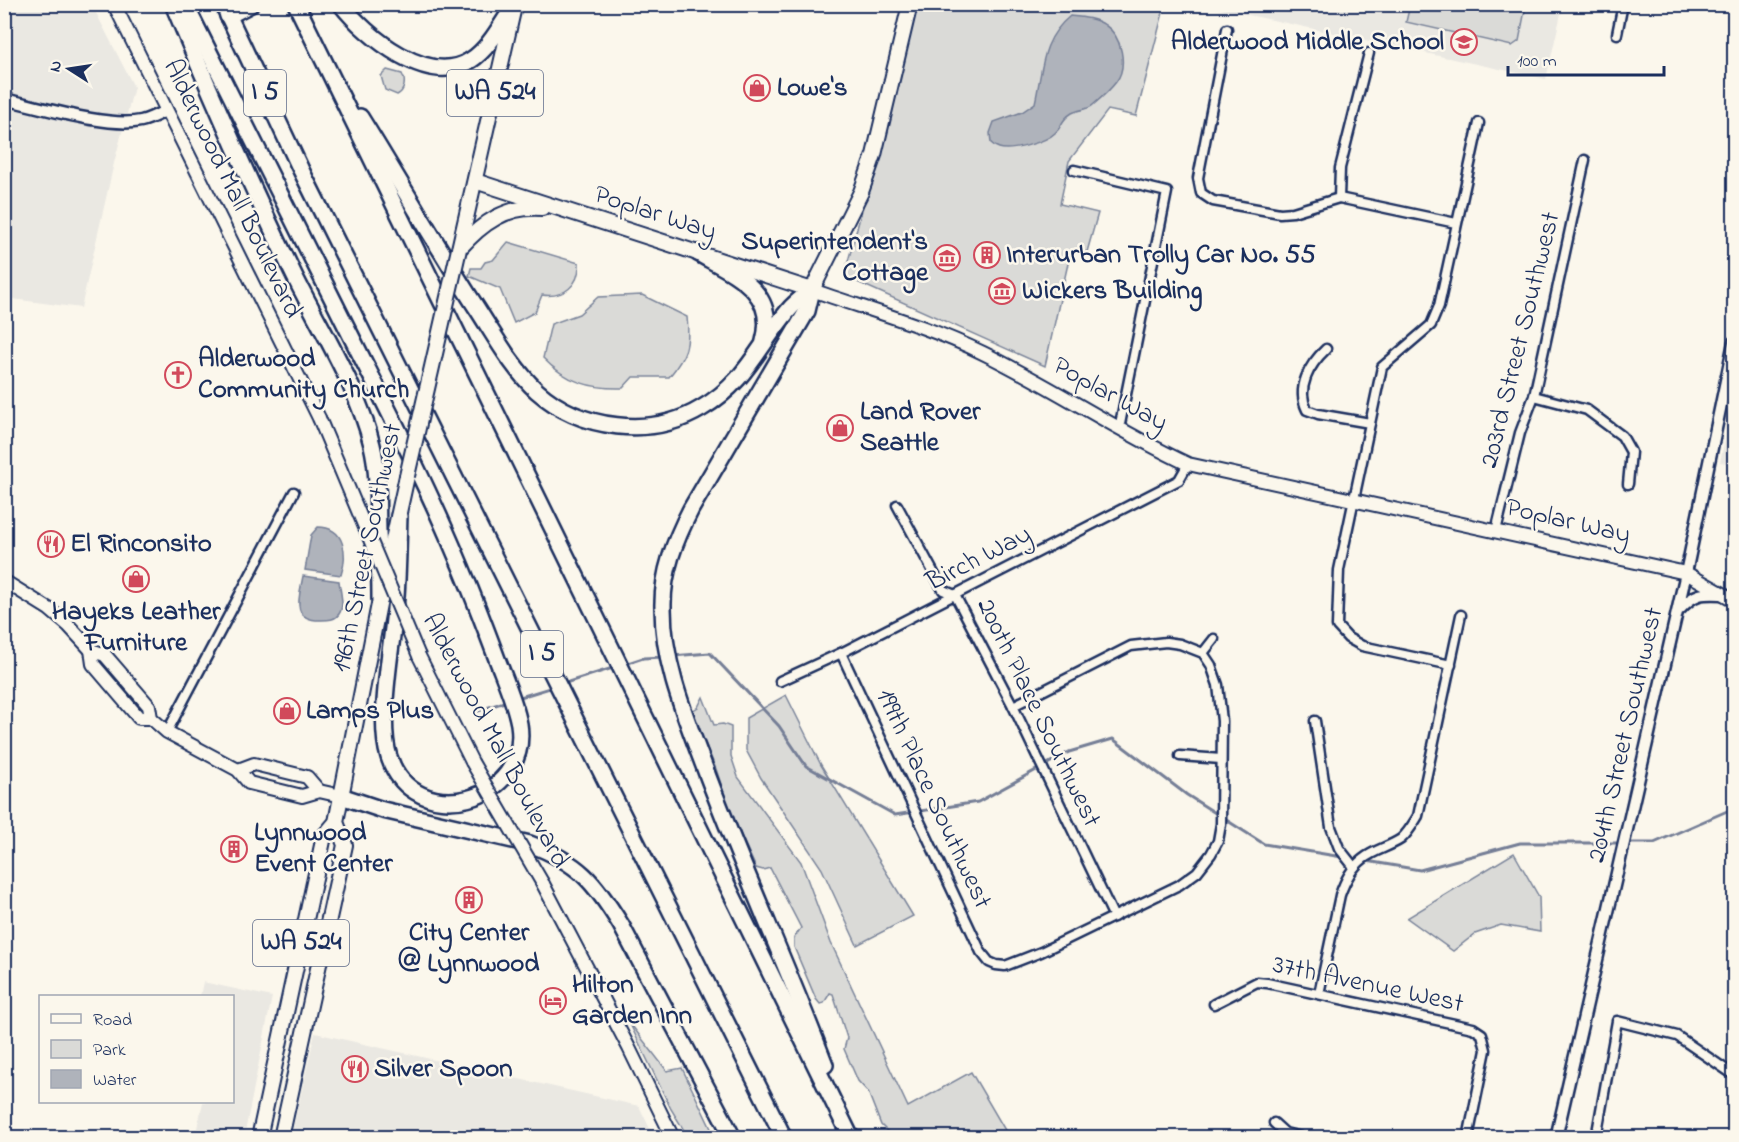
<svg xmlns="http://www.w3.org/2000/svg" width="1739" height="1142" font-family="'Indie Flower',sans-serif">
	<rect width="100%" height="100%" fill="#fbf7ec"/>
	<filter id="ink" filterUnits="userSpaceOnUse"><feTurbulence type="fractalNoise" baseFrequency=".0167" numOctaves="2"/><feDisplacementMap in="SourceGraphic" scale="12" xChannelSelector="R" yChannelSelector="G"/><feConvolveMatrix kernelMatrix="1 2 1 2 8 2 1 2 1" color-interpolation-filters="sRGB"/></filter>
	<g filter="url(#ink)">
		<g fill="#eae8e2">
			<path d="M5,5H92L134,87L114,163L81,308L5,298Z"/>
			<path d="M1202,5H1563L1546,79Z"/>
			<path d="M1734,398V464L1720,462Z"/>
			<path d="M203,982L272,997L244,1137H175L176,1133L195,1137L203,1102H232V996H200Z"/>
			<path d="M315,1033L639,1106L654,1137H291Z"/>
		</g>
		<g fill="#dadad7" stroke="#7a849a" stroke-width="1.5">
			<path d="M918,5H1165L1136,116L1108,110L1069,161L1060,204L1098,213L1087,252L1071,250L1045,366L844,276Z"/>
			<path d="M1410,5V4L1526,5L1519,41L1512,46L1406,22Z"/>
			<path d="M387,70L402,74C406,81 405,91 397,95L385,90L381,76Z"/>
			<path d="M508,242L579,263C580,286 563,298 542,295L535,312L514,323L500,289L469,276L471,268H481L485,262L493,260Z"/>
			<path d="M642,295L687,317C690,345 687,355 669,377H633L623,388C591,389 566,382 543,358L551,324L579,314L598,297Z"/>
			<path d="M786,695L821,765L913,916L857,945L822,869L761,778L746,750V718Z"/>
			<path d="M703,697L714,725L723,724L731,727V756L738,777L801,862L831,943L908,1107L971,1072L1009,1137H893L881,1125L868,1092L858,1081L844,1049L847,1038L833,994L830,993L824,1003L820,1004L816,999L794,947V938L801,928L770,868L763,870L756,868L731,814L716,769L705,743L700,738L692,711L698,707Z"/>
			<path d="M1514,853L1539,897L1540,932L1501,925L1475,934L1453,951L1407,918Z"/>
			<path d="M629,1022L667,1071L682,1068L715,1137H688L671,1109Z"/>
		</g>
		<g fill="#afb3bb" stroke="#747e96" stroke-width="1.5">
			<path d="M1070,16C1081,17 1096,18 1105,25C1122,36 1128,66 1116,82C1110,90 1100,99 1093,105C1088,110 1079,109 1072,113C1059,121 1063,127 1055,133C1046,142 1011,152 999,148C996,147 993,145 991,143L990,133L994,122L1022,112L1035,103C1043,68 1041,40 1070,16Z"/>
			<path d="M318,527C345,527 348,554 341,575L305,570L311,535Z"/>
			<path d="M303,576L339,581C340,590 345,606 339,614C335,620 328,620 322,620C290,621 299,598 303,576Z"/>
		</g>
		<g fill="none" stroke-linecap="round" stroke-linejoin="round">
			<g stroke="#747e96" stroke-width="3">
				<path d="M672,656L710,653L779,726L806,766L895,815L978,802L1069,752L1113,739L1187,795L1264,844L1342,857"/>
				<path d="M625,664L643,658L663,657"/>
				<path d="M562,684L616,667"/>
				<path d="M517,698L553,687"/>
				<path d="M475,712L507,701"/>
				<path d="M1349,858L1420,870L1520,843H1654L1734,808"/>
			</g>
			<defs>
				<g id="minor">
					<path d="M1227,29L1198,178L1201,193L1213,201L1280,213L1293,212L1339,198L1456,223"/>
					<path d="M1617,34L1623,4"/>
					<path d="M1074,170L1167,192L1119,429"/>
					<path d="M1339,198L1340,168L1369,53"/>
					<path d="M1326,349C1309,365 1296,388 1307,410L1318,414L1370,423"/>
					<path d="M1534,396L1587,410L1622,436L1631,452L1628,484"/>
					<path d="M897,505L943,590L955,595L1013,706L1114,917"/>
					<path d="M1496,531L1520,433L1534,396L1585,160"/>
					<path d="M841,653L981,952L989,962L996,965L1005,966L1041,952L1179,885L1197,872L1211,854L1218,841L1221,824L1222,721L1218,685L1211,665L1203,653L1180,644L1166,642L1131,646L1013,706"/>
					<path d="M1203,653L1214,639"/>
					<path d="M1451,665L1362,646L1348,638L1337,626L1339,570L1382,367L1431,325L1439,306L1479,123"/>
					<path d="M780,681L841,653L1179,480L1188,464"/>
					<path d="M1315,721L1331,827L1339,848L1354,867"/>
					<path d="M167,732L294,492"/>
					<path d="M1180,756L1221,759"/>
					<path d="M1319,994L1340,895C1345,881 1351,868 1363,859C1374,850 1389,847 1401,839C1408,833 1413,824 1418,816L1461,615"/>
					<path d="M1214,1004L1257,982L1267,983L1473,1028L1482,1034L1486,1050L1468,1138"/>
					<path d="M1274,1123L1285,1133L1305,1138"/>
					<path d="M1596,1138L1617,1021L1677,1036L1734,1075"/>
				</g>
				<g id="tertiary">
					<path d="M4,99C41,107 107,128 141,121C150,119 159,114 167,110"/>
					<path d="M1680,609C1695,592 1703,593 1724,594"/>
					<path d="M1556,1138L1686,573L1734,342"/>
				</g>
				<g id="secondary">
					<path d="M114,4L319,418"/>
					<path d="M812,290C869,310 928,326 983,353C1053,387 1117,431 1188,464L1686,573L1734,600"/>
					<path d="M4,581L49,609L69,626L91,650L105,655L149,706L151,718L167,732L238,770L249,783L302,796L319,791L341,796"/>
					<path d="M91,650L93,664L139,718H151"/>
					<path d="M419,656L472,762"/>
					<path d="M238,770L254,764L307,777L319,791"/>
					<path d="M543,884L629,1048L673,1138"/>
				</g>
				<g id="primary">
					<path d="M475,181L812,290L861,192L874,155L910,4"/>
					<path d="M460,248C482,223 507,205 542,208"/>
					<path d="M459,249L513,11"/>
					<path d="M259,1138L324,836L336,822L380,599L407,476"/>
					<path d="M281,1138L345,845L336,822"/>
				</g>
				<g id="motorway">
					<path d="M173,4C211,95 251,186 294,275C320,328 358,387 372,445C379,474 377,502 378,531C379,554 380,576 380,599"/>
					<path d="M185,4C239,112 293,219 346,326C384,402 423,477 456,555C471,590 484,624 497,659C505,680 515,702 519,724C531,803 414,833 389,757C377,720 392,648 395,609C398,578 398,547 399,516"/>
					<path d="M223,4L301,170L784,1138"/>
					<path d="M296,4L851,1138"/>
					<path d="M341,4C367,37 429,88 471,60C489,49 502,23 514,6"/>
					<path d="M228,16L251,4"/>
					<path d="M360,117C400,181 437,247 478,310C496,338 513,369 537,391C581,430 651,439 702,408C746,382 757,348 788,311C794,303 804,296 812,290"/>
					<path d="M698,253C734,274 778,291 764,341"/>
					<path d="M812,290L807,311L691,509C675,540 662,573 663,608C663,667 687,720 707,774C744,872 788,967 825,1065"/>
					<path d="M341,796L383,810L530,844C579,863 594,881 621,925L733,1138"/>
				</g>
			</defs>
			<use href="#minor" stroke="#1b2f5e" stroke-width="13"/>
			<use href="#tertiary" stroke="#1b2f5e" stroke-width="15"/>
			<use href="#secondary" stroke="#1b2f5e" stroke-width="16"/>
			<use href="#primary" stroke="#1b2f5e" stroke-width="18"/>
			<use href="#motorway" stroke="#1b2f5e" stroke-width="20"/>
			<use href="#minor" stroke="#fbf7ec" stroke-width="8"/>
			<use href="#tertiary" stroke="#fbf7ec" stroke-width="10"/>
			<use href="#secondary" stroke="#fbf7ec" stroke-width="12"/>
			<use href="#primary" stroke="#fbf7ec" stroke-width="14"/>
			<use href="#motorway" stroke="#fbf7ec" stroke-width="15"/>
			<defs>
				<g id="secondary-bridge">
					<path d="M319,418L419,656"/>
					<path d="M472,762L543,884"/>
				</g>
				<path id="primary-bridge" d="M407,476L459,249"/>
			</defs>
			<use href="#secondary-bridge" stroke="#1b2f5e" stroke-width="16" stroke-linecap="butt"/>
			<use href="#primary-bridge" stroke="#1b2f5e" stroke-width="18" stroke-linecap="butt"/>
			<use href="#secondary-bridge" stroke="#fbf7ec" stroke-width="12"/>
			<use href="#primary-bridge" stroke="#fbf7ec" stroke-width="14"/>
		</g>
	</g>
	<defs>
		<symbol id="school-ring" viewBox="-11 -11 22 22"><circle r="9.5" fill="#fbf7ec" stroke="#d1495b" stroke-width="1.5"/><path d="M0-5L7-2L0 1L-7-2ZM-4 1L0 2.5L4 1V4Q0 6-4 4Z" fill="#d1495b"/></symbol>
		<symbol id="shop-ring" viewBox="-11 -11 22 22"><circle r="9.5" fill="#fbf7ec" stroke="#d1495b" stroke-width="1.5"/><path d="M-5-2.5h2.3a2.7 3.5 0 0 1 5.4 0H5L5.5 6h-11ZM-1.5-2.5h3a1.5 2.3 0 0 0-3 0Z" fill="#d1495b"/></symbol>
		<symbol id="building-ring" viewBox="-11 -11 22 22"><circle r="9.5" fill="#fbf7ec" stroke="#d1495b" stroke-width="1.5"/><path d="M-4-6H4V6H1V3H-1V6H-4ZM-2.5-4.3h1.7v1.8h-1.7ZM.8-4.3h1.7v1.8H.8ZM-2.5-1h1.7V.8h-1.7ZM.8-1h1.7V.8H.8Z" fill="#d1495b"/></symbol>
		<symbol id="museum-ring" viewBox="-11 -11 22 22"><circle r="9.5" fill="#fbf7ec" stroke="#d1495b" stroke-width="1.5"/><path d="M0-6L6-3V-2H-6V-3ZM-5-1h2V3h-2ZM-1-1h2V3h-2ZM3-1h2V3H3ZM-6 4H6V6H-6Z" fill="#d1495b"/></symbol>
		<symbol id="church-ring" viewBox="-11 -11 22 22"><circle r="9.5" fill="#fbf7ec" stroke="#d1495b" stroke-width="1.5"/><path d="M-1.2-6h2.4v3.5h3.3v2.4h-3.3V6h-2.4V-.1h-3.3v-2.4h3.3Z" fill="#d1495b"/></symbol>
		<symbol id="restaurant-ring" viewBox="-11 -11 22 22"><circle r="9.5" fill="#fbf7ec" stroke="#d1495b" stroke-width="1.5"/><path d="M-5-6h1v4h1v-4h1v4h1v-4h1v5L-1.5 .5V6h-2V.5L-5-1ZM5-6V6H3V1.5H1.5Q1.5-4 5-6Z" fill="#d1495b"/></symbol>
		<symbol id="hotel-ring" viewBox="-11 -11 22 22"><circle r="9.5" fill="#fbf7ec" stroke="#d1495b" stroke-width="1.5"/><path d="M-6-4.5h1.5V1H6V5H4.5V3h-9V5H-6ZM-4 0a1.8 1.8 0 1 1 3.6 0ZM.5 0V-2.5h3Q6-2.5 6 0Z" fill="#d1495b"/></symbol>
	</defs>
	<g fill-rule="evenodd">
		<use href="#school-ring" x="1449" y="27" width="30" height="30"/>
		<use href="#shop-ring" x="742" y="73" width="30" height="30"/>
		<use href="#building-ring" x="972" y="240" width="30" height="30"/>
		<use href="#museum-ring" x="932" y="243" width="30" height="30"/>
		<use href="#museum-ring" x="987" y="276" width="30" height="30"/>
		<use href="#church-ring" x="163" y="360" width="30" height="30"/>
		<use href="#shop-ring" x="825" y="413" width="30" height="30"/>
		<use href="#restaurant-ring" x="36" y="529" width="30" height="30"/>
		<use href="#shop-ring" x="121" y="564" width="30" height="30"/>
		<use href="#shop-ring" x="272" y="696" width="30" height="30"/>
		<use href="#building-ring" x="219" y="834" width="30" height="30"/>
		<use href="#building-ring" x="454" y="885" width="30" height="30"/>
		<use href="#hotel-ring" x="538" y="986" width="30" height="30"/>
		<use href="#restaurant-ring" x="340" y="1054" width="30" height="30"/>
	</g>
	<g text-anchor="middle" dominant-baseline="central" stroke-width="5" stroke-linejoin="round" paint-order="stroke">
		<g fill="#fbf7ec" stroke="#5e6b89" stroke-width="1.5">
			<rect x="244" y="70" width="42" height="46" rx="4.5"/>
			<rect x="447" y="70" width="96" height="46" rx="4.5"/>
			<rect x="521" y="631" width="42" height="46" rx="4.5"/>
			<rect x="253" y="920" width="96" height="46" rx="4.5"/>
		</g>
		<g font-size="26" font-weight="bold" fill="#1b2f5e">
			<text x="265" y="93">I 5</text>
			<text x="495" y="93">WA 524</text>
			<text x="542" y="654">I 5</text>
			<text x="301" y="943">WA 524</text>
		</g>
		<g font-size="27" font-weight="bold" fill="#1b2f5e" stroke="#fbf7ec" text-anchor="start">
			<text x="1444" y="42" text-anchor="end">Alderwood Middle School</text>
			<text x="777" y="88">Lowe's</text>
			<text x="928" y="242" text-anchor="end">Superintendent's<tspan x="928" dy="31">Cottage</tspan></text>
			<text x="1006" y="255">Interurban Trolly Car No. 55</text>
			<text x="1022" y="291">Wickers Building</text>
			<text x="198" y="359">Alderwood<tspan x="198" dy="31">Community Church</tspan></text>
			<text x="860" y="412">Land Rover<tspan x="860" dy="31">Seattle</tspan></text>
			<text x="70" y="544">El Rinconsito</text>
			<text x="136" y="612" text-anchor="middle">Hayeks Leather<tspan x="136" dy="31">Furniture</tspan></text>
			<text x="306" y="711">Lamps Plus</text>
			<text x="254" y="833">Lynnwood<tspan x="254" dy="31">Event Center</tspan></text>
			<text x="469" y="933" text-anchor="middle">City Center<tspan x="469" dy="31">@ Lynnwood</tspan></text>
			<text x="572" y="985">Hilton<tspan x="572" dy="31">Garden Inn</tspan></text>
			<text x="374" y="1069">Silver Spoon</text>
		</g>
		<g font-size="27" fill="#1b2f5e" stroke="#fbf7ec">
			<text transform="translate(232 189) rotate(64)">Alderwood Mall Boulevard</text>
			<text transform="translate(655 214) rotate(18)">Poplar Way</text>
			<text transform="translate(1521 340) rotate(-76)">203rd Street Southwest</text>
			<text transform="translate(1110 395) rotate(29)">Poplar Way</text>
			<text transform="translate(1568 522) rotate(13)">Poplar Way</text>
			<text transform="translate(368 548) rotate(-78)">196th Street Southwest</text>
			<text transform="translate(979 559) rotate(-27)">Birch Way</text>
			<text transform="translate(1038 713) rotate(64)">200th Place Southwest</text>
			<text transform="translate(1626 735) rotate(-77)">204th Street Southwest</text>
			<text transform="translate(495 741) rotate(62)">Alderwood Mall Boulevard</text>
			<text transform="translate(933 799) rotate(65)">199th Place Southwest</text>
			<text transform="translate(1368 985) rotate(12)">37th Avenue West</text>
		</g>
	</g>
	<rect width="1739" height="1142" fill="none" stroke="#fbf7ec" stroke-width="24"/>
	<rect x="12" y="12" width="1715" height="1118" fill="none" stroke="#1b2f5e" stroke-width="2" filter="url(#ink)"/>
	<rect x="39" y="995" width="195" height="108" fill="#fbf7ec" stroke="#a1a7b3" stroke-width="1.5"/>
	<rect x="51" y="1014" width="30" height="9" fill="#fbf7ec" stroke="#a1a7b3" stroke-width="1.5"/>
	<text x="93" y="1025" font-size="18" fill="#1b2f5e">Road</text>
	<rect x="51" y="1040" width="30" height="18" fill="#dadad7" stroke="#a1a7b3" stroke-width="1.5"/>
	<text x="93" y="1055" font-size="18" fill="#1b2f5e">Park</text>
	<rect x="51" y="1070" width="30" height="18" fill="#afb3bb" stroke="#a1a7b3" stroke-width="1.5"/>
	<text x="93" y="1085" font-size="18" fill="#1b2f5e">Water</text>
	<g transform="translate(69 69) rotate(282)" stroke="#fbf7ec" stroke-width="4.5" paint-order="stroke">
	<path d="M0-4.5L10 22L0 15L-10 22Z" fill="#1b2f5e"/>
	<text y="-9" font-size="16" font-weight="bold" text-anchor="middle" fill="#1b2f5e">N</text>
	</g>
	<path d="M1508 66v9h156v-9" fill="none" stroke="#1b2f5e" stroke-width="3"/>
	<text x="1517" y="66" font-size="18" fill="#1b2f5e" stroke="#fbf7ec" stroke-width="4.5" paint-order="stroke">100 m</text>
</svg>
